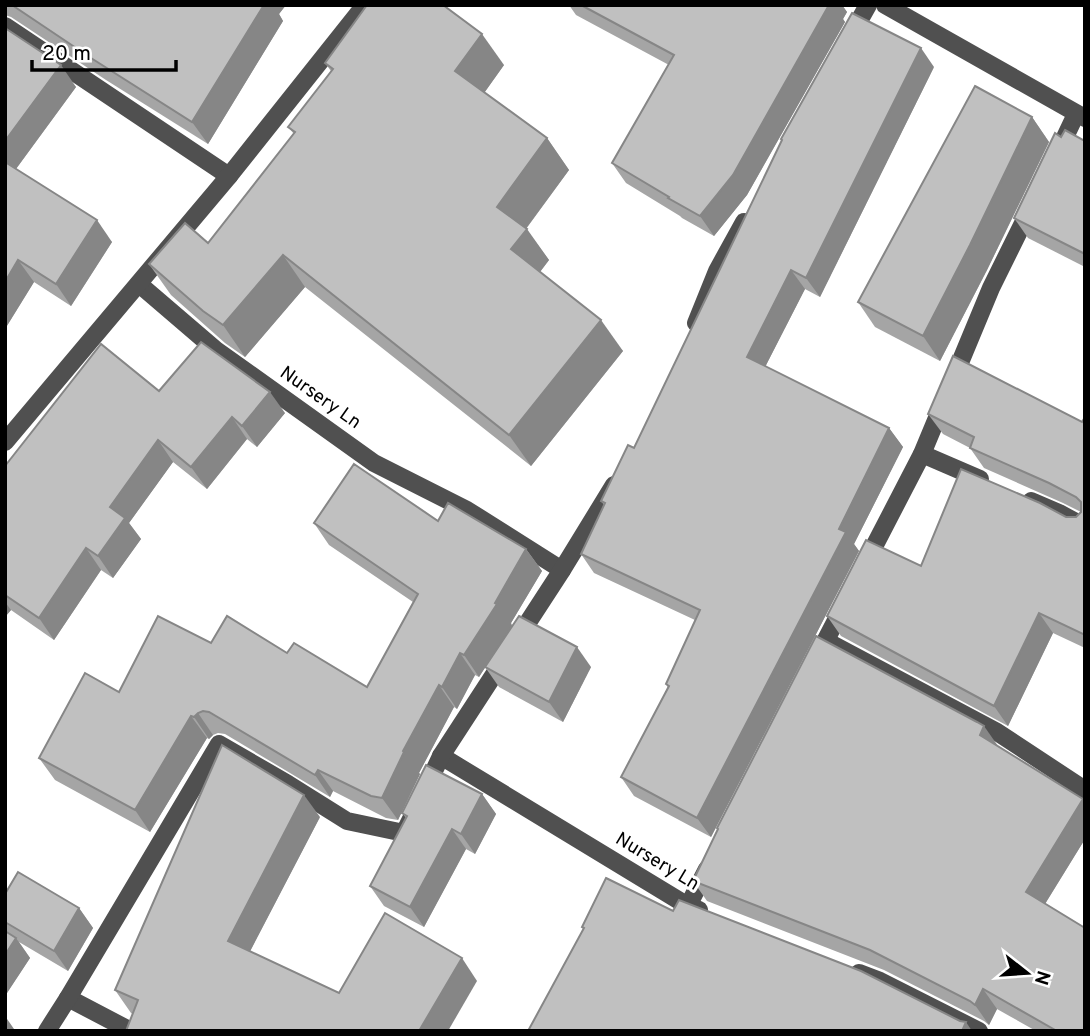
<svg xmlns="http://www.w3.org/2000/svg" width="1090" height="1036" font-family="Overpass,sans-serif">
	<rect width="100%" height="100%" fill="#fff"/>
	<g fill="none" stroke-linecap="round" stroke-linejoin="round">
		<g stroke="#505050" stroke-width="18">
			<path d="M885,5L1085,118"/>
			<path d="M5,26L229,176"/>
			<path d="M850,37L868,5"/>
			<path d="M1058,152L1076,114"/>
			<path d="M139,284L216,350L374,463L467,510L562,570"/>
			<path d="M696,323L717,271L744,222"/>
			<path d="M5,442L229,176L365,5"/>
			<path d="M922,454L980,479"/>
			<path d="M1031,501L1059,513L1085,527"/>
			<path d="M865,564L922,454L991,288L1030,209"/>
			<path d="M826,641L997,732L1085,790"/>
			<path d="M815,661L844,605"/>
			<path d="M441,756L688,906L699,910"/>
			<path d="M426,788L441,756L562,570L614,485"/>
			<path d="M688,906L707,869"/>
			<path d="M859,973L880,981L979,1031"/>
			<path d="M68,998L131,1031"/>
			<path d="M47,1031L68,998L219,744L288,784L347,821L404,833L412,817"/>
		</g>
	</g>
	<g fill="#a5a5a5">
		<path d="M5,5H286L279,14L283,21L208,144L106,80L11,17L5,15Z"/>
		<path d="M569,5H842L847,12L843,19L845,22L747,195L714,236L682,218L680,216L626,183L612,163L669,65L576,15Z"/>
		<path d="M5,28L76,87L16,169L112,242L71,306L34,282L5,329Z"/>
		<path d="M325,63L504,65L484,93L547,138L569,170L526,229L549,260L540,272L623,351L531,466L305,287L245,357L225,343L171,295L149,264L208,243L294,134L288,127L331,71Z"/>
		<path d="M934,67L820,297L805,289L765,367L889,428L903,447L854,544L859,551L711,837L634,796L621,777L668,688L666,684L695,620L594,573L581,554L604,505L601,501L634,448Z"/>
		<path d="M1032,117L1049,142L987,270L940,361L875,327L858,302Z"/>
		<path d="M1061,137L1085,141V267L1028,238L1014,218Z"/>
		<path d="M159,391L285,413L257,447L247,439L207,489L173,462L129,523L141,539L113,578L101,570L54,640L11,610L5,617V466Z"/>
		<path d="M928,414L1082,422L1085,417V648L1053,633L1008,726L841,636L827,616L921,566L1066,517H1076L1081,512L1063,503L984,468L970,448L943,434Z"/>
		<path d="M438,521L526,549L542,571L511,623L512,626L479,677L475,675L457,709L454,707L419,773L420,774L398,820L386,818L333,791L330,797L225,734L218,733L213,735L209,739L207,738L150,832L55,780L39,758L119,692L287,653L367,687L413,602L329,545L314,523Z"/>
		<path d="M485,667H591L563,722L499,687Z"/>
		<path d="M998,746L1083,799L1085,801V839L1045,904L1085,1031H1036L997,1009L989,1025L984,1021L884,970L707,901L693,881Z"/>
		<path d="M482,794L496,814L475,854L466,849L424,927L384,906L370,886L406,818L402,813Z"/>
		<path d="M320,817L250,951L339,993L477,981L133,1014L131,1013L115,990Z"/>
		<path d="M5,894L79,908L93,928L68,971L19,942L30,958L5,996Z"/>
	</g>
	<g fill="#868686">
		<path d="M264,5H286L279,14L283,21L208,144L192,122Z"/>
		<path d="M829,5H842L847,12L843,19L845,22L747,195L714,236L700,216Z"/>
		<path d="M482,34L504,65L477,103L455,71Z"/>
		<path d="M921,48L934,67L820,297L806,278Z"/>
		<path d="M61,65L76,87L10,177L5,170V141Z"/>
		<path d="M1032,117L1049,142L987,270L940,361L923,336Z"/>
		<path d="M547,138L569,170L519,238L497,207Z"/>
		<path d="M97,220L112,242L71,306L56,284Z"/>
		<path d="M527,229L549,260L533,281L511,249Z"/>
		<path d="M283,255L305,287L245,357L223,325Z"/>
		<path d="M18,260L34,282L5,329V282Z"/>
		<path d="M791,270L805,289L760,377L747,357Z"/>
		<path d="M601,320L623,351L531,466L509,435Z"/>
		<path d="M270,392L285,413L257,447L242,426Z"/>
		<path d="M232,417L247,439L207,489L191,467Z"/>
		<path d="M889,428L903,447L854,544L859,551L711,837L697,818Z"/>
		<path d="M158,440L173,462L129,523L141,539L113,578L98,556L110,507Z"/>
		<path d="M86,548L101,570L54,640L39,618Z"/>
		<path d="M526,549L542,571L511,623L512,626L479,677L464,655Z"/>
		<path d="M5,602L11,610L5,617Z"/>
		<path d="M1039,613L1053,633L1008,726L994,706Z"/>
		<path d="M577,647L591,667L563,722L549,702Z"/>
		<path d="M460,653L475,675L457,709L442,687Z"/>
		<path d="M439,685L454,707L419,773L420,774L398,820L382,798L403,751Z"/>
		<path d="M198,713L213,735L209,739L194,717Z"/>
		<path d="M191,716L207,738L150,832L135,810Z"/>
		<path d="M984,726L998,746L980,735Z"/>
		<path d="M318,770L333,791L330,797L315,775Z"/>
		<path d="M482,794L496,814L475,854L461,834Z"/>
		<path d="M304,795L320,817L244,963L228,941Z"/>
		<path d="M1083,799L1085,801V839L1040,912L1026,892Z"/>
		<path d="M452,829L466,849L424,927L410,907Z"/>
		<path d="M79,908L93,928L68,971L54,951Z"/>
		<path d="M16,938L30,958L5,996V955Z"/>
		<path d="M462,958L477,981L448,1031H419Z"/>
		<path d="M983,989L997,1009L989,1025L975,1005Z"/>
		<path d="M5,1016L14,1029L13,1031H5Z"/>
		<path d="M966,1022L972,1031H962Z"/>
	</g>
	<g fill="#c0c0c0" stroke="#868686" stroke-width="2">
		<path d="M12,5H264L192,122L91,58Z"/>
		<path d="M367,5H443L482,34L455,71L547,138L497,207L527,229L511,249L601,320L509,435L283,255L223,325L203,311L149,264L185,223L208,243L295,132L288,127L333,69L325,63Z"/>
		<path d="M581,5H829L733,175L700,216L668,198L669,197L612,163L674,55Z"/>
		<path d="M852,13L921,48L806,278L791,270L747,357L889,428L839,529L846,532L697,818L621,777L669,686L666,684L700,610L581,554L605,503L601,501L628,445L634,448L782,140L781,139Z"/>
		<path d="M5,28L61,65L5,141Z"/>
		<path d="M975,86L1032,117L970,245L923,336L858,302Z"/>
		<path d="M1065,130L1085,141V254L1014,218L1055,133L1061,137Z"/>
		<path d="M5,162L97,220L56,284L18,260L5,282Z"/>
		<path d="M201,342L270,392L242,426L232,417L191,467L158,440L110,507L125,518L98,556L86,548L39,618L5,595V466L101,344L159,391Z"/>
		<path d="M953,356L1082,422L1085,417V635L1039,613L994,706L827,616L866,540L921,566L961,469L1040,503L1066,517H1076L1081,512V502L1076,497L1049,483L970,448L974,437L928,414Z"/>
		<path d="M354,464L438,521L448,503L526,549L495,603L497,604L464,655L460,653L442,687L439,685L403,751L404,752L382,798L371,796L318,770L315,775L209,712L203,711L198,713L194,717L191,716L135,810L39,758L85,673L119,692L158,616L211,643L227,616L287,653L294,643L367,687L418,594L314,523Z"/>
		<path d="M519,616L577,647L549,702L485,667Z"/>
		<path d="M816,636L977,722L984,726L980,735L1083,799L1026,892L1085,928V1031H1057L983,989L975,1005L970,1001L870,950L693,881L718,829L717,828Z"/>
		<path d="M222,745L304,795L228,941L339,993L385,913L462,958L419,1031H126L138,1000L115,990Z"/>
		<path d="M426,765L482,794L461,834L452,829L410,907L370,886L407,816L402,813Z"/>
		<path d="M18,872L79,908L54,951L5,922V894Z"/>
		<path d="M606,878L673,911L679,900L861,971L960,1021L966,1022L962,1031H528L584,928L582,927Z"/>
		<path d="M5,931L16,938L5,955Z"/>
	</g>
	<g text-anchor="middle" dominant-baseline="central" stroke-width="6" stroke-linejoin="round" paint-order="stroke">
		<g font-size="19" fill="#000" stroke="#fff">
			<text transform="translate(320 398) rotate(35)">Nursery Ln</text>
			<text transform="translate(657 862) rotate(31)">Nursery Ln</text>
		</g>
	</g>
	<rect width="1090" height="1036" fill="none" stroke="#000000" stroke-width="14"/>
	<g transform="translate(1027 973) rotate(107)" stroke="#ffffff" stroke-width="5" paint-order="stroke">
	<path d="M0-5L12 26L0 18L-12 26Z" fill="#000000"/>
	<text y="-10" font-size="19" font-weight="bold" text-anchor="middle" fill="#000000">N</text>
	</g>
	<path d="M32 60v10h144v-10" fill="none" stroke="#000000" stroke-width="3.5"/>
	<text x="42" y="60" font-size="21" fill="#000000" stroke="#ffffff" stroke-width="5" paint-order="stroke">20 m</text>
</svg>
